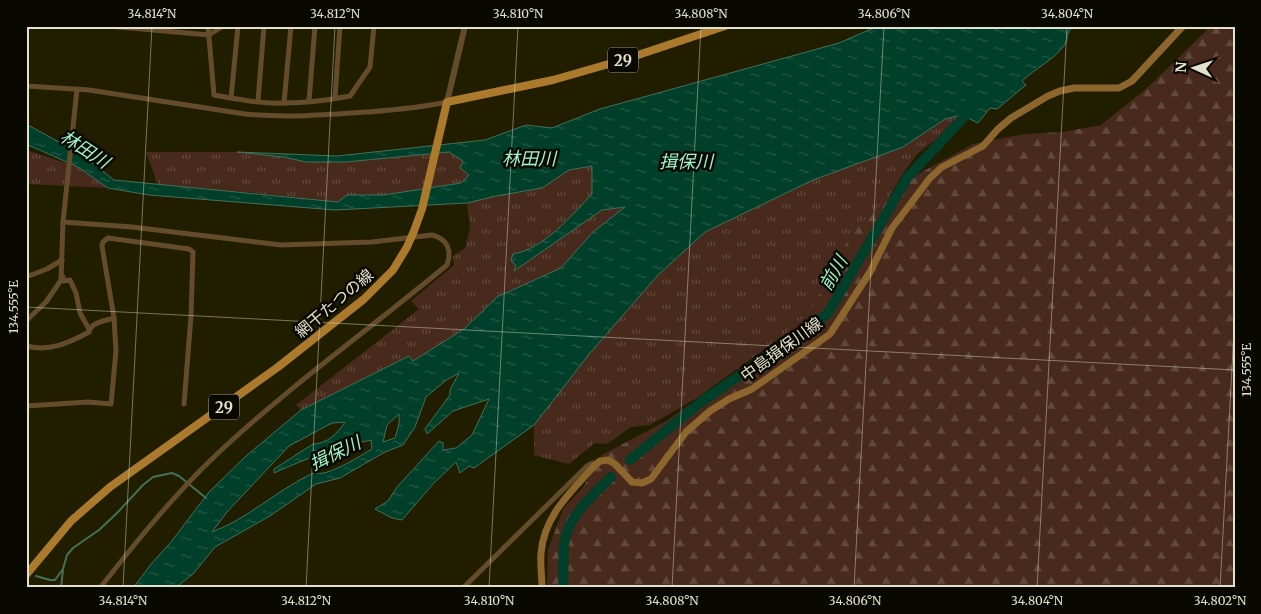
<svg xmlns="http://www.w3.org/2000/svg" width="1261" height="614" font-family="Merriweather,'Noto Sans JP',serif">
	<defs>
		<pattern id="grass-tufts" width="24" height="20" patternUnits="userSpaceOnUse" patternTransform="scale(1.25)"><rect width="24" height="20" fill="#472a1c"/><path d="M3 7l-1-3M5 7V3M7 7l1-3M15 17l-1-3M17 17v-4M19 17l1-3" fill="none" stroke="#61493c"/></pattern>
		<pattern id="forest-firs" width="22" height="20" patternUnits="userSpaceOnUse" patternTransform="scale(1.25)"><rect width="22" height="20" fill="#472a1c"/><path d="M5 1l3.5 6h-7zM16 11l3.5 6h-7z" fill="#61493c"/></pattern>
		<pattern id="water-ripples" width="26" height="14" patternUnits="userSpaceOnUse" patternTransform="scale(1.25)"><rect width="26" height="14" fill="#003f29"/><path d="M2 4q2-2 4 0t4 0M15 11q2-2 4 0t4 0" fill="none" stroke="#255a47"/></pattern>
	</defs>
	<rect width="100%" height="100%" fill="#211e00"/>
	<g fill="url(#grass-tufts)">
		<path d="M962,115L966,120L960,125L942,135L917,154L900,178L860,249L802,322L697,398L650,425L631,427L607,444L595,443L569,464L534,455V425L590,353L658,275L705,232L813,180L903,147L945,119Z"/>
		<path d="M26,150L78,167L108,188L26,184Z"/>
		<path d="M146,152H237L284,157L306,162H346L449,152L463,161L470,175L461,183L384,195H347L338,202L247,192L158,185Z"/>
		<path d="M592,166V194C571,216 544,249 513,254L516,266L514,270L602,210L626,207L593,232L561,268L497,297L464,329L413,361L409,356L301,410L296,405L419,309L411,301L454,265L453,256L465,248L470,228L467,203L496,196L542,188L569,170Z"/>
	</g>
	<path fill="url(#forest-firs)" d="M1207,26H1235V588H547L548,550L563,509L583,487L602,455L668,420L775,345L812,309L853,231L909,179L973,144L1025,134L1063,132L1101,125L1147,88L1206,31Z"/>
	<path fill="url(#water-ripples)" stroke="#44705a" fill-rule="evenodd" d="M878,26H1073C1065,35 1069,37 1065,44C1055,60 1035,68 1022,81L1026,85L997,109L990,108L978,123L962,115L945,119L903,147L813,180L705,232L658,275L590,353L534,425L474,468L469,466L460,473L456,462L433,484L402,520L392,518L375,509L388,501L397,487L439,441L443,443V450L456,448L472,435L489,399L453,411L427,434L425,429L450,395V390L459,373L445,381L426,397L415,427L403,445L385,452L340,478L316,484L270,516L215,547L193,574L175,588H133L152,563L171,542L209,492L246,456L301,410L409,356L413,361L464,329L497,297L561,268L593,232L625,207L602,210L514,271L516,266L511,260L513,254C544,249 571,216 592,194V166L569,170L542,188L496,196L467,203L335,210L149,195L108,188L78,167L26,144V124L81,154L114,180L338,202L347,195H384L461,183L469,175L460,168L463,161L449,152L346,162H306L284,157L237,152L337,156L485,140L526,125L552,128L600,109L839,43ZM399,414V424L395,438L383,442L387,425ZM345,422C338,433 327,444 313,444L274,469V473C307,458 335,448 371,440L372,449C357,458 341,468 324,473C318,474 313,472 309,475C275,492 247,519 212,532L227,512L289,446L332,423Z"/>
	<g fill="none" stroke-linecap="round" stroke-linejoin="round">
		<g stroke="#44705a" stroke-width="2">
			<path d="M36,576L50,580H55L63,569L67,555L73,548L99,530L117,513L143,485L153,477L172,473L179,476L206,498"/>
			<path d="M61,588L63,570"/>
		</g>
		<g stroke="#003f29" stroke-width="10">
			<path d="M630,460L701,402L799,335L828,313L907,178L964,117L968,104"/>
			<path d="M563,588C564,573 563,558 564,544C568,516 592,496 611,477"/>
		</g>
		<g stroke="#644c2a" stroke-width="5">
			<path d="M108,26L209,35L223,26"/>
			<path d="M208,26L214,95C237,99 261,104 284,103C306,103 329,100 350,96L370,67L374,26"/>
			<path d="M26,65V26"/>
			<path d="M26,86L89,90L245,114C286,118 326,115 367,112C393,110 420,108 447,102"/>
			<path d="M231,98L238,26"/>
			<path d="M335,98L340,26"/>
			<path d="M258,101L264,26"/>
			<path d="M309,101L315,26"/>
			<path d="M284,103L291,26"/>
			<path d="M63,222L132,227L281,245L372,242L432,235C448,239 452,251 447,265C370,329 288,387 215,456C173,496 136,542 100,588"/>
			<path d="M26,277L47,269L62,260"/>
			<path d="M63,277V281L70,280L76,293L80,313L89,329"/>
			<path d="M26,321L46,302L61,280L63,222L77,89"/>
			<path d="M26,346C49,352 69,343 89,332C91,322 105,321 114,318"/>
			<path d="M26,406L88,402L111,404L116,351L114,318L102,246L103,242L108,238L189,249L193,252L191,316L184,404"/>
			<path d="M463,588L587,466L593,463L595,465"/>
		</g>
		<path stroke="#644c2a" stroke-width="6" d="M447,102L465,26"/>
		<path stroke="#8d662d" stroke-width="7" d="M542,588C542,576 540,564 541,553C544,515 572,491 595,465L600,461L608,460L615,464L632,482L642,483L651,479L686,432L710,411L729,399L752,389L830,334L870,272L892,228L930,178L942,167L983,146L998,129L1011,118L1048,96L1060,91L1074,88H1119L1132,81L1183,26"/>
		<path stroke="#ac7a2c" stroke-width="8" d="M26,575L71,521L110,487L278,367L364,299L393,270L407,247L414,231L422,209L447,102L553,80L626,59L725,26"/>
	</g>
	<path fill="none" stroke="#e2e1ce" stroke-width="1" stroke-opacity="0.45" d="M26,307L1235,370M123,588L152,26M306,588L335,26M489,588L518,26M672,588L701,26M854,588L884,26M1037,588L1067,26M1220,588L1235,312"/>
	<g text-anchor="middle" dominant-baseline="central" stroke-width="5" stroke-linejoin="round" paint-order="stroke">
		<g fill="#090801" stroke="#a1a090" stroke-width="1">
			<rect x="608" y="47.5" width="30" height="25" rx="4"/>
			<rect x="209" y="394.5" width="30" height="25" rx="4"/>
		</g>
		<g font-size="15" font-weight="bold" fill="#e2e1ce">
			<text x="623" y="60">29</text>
			<text x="224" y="407">29</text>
		</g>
		<g font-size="16" fill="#e2e1ce" stroke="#090801">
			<text transform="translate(334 303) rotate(-40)">網干たつの線</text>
			<text transform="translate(781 349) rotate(-36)">中島揖保川線</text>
		</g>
		<g font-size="18" font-style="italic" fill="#9ff4cb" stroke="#090801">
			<text transform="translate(85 149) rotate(33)">林田川</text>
			<text x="529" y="158">林田川</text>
			<text x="686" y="161">揖保川</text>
			<text transform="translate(833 273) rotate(-60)">前川</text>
			<text transform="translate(335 453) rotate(-26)">揖保川</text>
		</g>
	</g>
	<rect width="1261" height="614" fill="none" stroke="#090801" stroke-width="55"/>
	<g transform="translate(1194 68) rotate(273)" stroke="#090801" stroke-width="4" paint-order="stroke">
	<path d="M0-4L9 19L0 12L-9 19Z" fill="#e2e1ce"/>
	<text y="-8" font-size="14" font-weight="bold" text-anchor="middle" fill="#e2e1ce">N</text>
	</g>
	<rect x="28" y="28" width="1206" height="558" fill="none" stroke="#e2e1ce" stroke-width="2"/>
	<g font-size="12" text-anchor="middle" fill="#e2e1ce">
		<text x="152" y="18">34.814°N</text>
		<text x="335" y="18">34.812°N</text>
		<text x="518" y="18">34.810°N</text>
		<text x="701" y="18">34.808°N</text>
		<text x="884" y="18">34.806°N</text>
		<text x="1067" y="18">34.804°N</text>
		<text transform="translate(14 307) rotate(-90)" y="4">134.555°E</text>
		<text transform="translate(1247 370) rotate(-90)" y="4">134.555°E</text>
		<text x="123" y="605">34.814°N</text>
		<text x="306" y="605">34.812°N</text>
		<text x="489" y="605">34.810°N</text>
		<text x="672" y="605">34.808°N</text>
		<text x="855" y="605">34.806°N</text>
		<text x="1037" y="605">34.804°N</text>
		<text x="1220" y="605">34.802°N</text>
	</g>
</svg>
